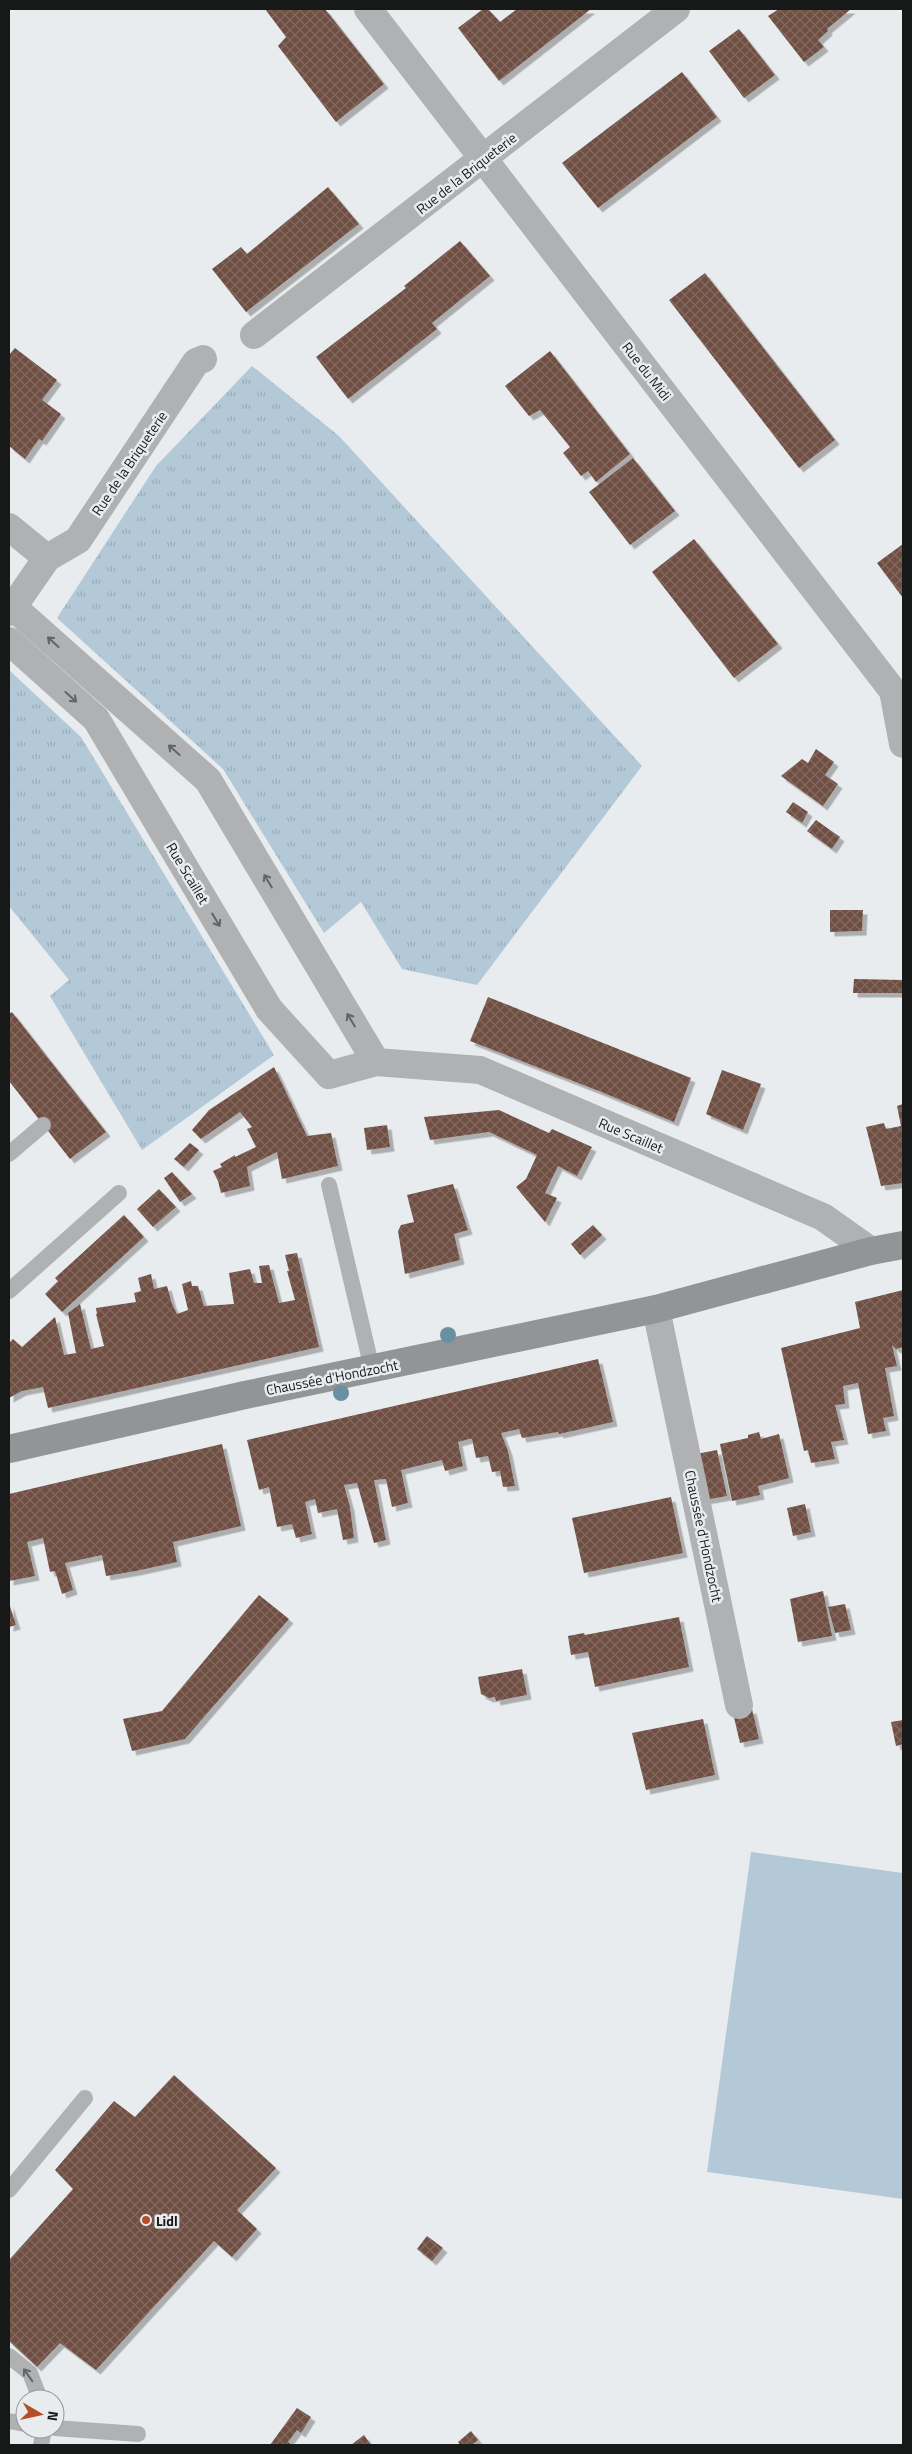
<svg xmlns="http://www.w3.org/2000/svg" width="912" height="2454" font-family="'Titillium Web',sans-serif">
	<defs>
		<pattern id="grass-tufts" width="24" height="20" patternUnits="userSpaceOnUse" patternTransform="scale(1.25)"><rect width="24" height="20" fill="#b3c9d7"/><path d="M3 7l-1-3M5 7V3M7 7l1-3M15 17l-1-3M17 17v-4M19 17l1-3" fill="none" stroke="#99acb8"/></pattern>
		<pattern id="building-cross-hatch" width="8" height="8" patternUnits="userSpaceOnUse" patternTransform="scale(1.25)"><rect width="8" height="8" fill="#704f43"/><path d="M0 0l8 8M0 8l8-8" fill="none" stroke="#826a61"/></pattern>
		<filter id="shadow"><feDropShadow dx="4.5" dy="4.5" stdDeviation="0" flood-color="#0004"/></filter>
	</defs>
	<rect width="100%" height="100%" fill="#e9ecee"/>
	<g fill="url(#grass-tufts)">
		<path d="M252,366L339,436L642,766L477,985L402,969L361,902L324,933L223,769L57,618L156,466Z"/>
		<path d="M9,670L81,737L274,1055L142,1150L50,996L69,980L9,906Z"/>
	</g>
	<path fill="#b3c9d7" d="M751,1852L903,1873V2199L707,2172Z"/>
	<g fill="url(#building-cross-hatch)" filter="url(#shadow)">
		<path d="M265,9H325L384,84L336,122L278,46L286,37Z"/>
		<path d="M483,9H488L500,22L517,9H591L499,81L458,28Z"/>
		<path d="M779,9H851L827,29L828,31L818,40L824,47L804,62L768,16Z"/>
		<path d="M739,29L775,75L744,98L709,51Z"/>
		<path d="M682,72L717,117L598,208L562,163Z"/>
		<path d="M328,187L359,224L246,312L212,269L241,247L247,254Z"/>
		<path d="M460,241L490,276L432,323L437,329L348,399L316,357L406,288L404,286Z"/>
		<path d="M705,273L835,440L799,468L669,300Z"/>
		<path d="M15,348L57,380L42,400L61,414L42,441L39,439L25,459L9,446V355Z"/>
		<path d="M550,351L630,454L596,482L588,471L581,476L563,453L570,447L540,410L529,416L505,386Z"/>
		<path d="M633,458L675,511L630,545L589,492Z"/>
		<path d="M694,539L778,644L734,678L652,572Z"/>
		<path d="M903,544V598L877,563Z"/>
		<path d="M816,749L834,762L825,775L838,784L823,806L781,776L802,759L808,763Z"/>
		<path d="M793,802L808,812L802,823L786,812Z"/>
		<path d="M816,820L840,837L832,849L807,831Z"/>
		<path d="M830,910H863L862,931L830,932Z"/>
		<path d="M854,979L903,980V993H853Z"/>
		<path d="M488,997L691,1078L674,1122L599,1091L470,1041Z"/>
		<path d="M12,1012L106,1132L70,1159L9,1081V1014Z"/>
		<path d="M274,1067L307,1136L331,1133L338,1166L282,1179L277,1152L247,1167L250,1186L221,1193L218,1181L213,1171L222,1167L220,1164L235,1155V1157L256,1147L247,1129L252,1127L240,1112L201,1139L192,1130L209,1110Z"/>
		<path d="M722,1070L761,1084L743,1130L706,1114Z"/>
		<path d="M903,1104V1183L881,1186L866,1127L884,1123L886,1129L901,1126L897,1106Z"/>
		<path d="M499,1110L549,1133L552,1129L592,1147L577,1176L558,1166L545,1193L557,1198L545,1222L516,1187L526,1179L537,1155L489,1132L430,1140L424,1117Z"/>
		<path d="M387,1125L390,1147L367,1150L364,1128Z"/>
		<path d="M190,1143L199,1150L184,1167L174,1159Z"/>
		<path d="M172,1172L192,1194L180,1202L164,1178Z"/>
		<path d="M453,1184L468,1230L454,1234L460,1260L405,1274L398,1231L401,1225L414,1222L407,1195Z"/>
		<path d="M159,1189L176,1207L153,1227L137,1209Z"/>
		<path d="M124,1215L144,1237L62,1312L45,1294L58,1281L55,1278Z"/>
		<path d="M593,1225L602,1235L580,1255L571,1244Z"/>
		<path d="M297,1253L319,1347L48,1408L43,1387L22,1391L9,1398V1343L13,1339L22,1347L55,1317L64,1355L76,1353L68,1313L80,1304L91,1349L104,1346L96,1314H97L96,1308L136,1302L134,1293L141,1291L138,1278L151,1274L154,1289L167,1286L172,1304L177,1314L188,1310L182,1284L191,1281L192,1286H198L204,1306L234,1304L229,1273L250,1269L254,1283H262L259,1266L269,1265L279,1303L295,1300L287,1271H289L285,1255Z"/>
		<path d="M903,1290V1347L896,1349L892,1345L897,1366L885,1368L894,1416L883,1418L886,1431L868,1434L858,1383L843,1386L845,1404L835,1405L844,1440L831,1442L835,1459L811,1463L808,1450L804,1451L781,1348L860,1328L855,1302Z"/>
		<path d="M598,1359L613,1422L559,1434L558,1432L522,1438L519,1429L501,1433L508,1451L515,1486L503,1487L500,1471L492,1472L488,1456L476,1458L472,1439H469L458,1442L463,1466L445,1471L442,1460L401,1470L408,1503L392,1507L386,1479L374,1480L386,1540L374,1543L357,1483L344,1485L350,1507L354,1538L343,1540L337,1509L318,1513L315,1499L305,1502L312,1534L296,1538L292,1524L277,1527L269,1487L259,1490L247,1440Z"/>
		<path d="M759,1432L761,1439L779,1434L789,1478L758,1486L760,1495L732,1501L720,1444L748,1438V1435Z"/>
		<path d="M222,1444L241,1526L173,1542L177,1562L136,1571L106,1576L102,1555L65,1563L73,1590L62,1594L55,1571L50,1572L43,1538L27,1542L35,1576L9,1581V1494Z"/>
		<path d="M717,1450L727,1496L705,1500L696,1454Z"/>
		<path d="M671,1497L683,1553L584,1573L572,1518Z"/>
		<path d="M805,1504L811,1532L793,1536L787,1508Z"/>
		<path d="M823,1591L832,1636L798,1642L790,1599Z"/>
		<path d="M259,1595L289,1619L185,1739L132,1751L123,1719L162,1711Z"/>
		<path d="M9,1603L16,1625L9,1627Z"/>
		<path d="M845,1604L851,1630L835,1633L828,1607Z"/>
		<path d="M679,1617L689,1667L595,1687L588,1652L571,1655L568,1636L584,1633L585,1635Z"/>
		<path d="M522,1669L527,1695L496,1701L495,1697L489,1698L481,1694L478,1677Z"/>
		<path d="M752,1709L759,1739L740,1743L733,1713Z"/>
		<path d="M703,1719L715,1775L646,1790L632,1733Z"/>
		<path d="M903,1720V1744L896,1746L891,1722Z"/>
		<path d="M174,2075L276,2168L237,2210L257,2229L232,2257L214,2241L96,2370L60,2343L37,2367L9,2341V2260L73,2189L55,2170L114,2101L135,2117Z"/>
		<path d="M427,2236L443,2248L432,2261L417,2249Z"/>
		<path d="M297,2408L311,2417L301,2433L297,2430L288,2442L292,2445H270Z"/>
		<path d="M471,2431L478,2440L472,2445H460L458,2442Z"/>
		<path d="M364,2435L371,2445H351Z"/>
	</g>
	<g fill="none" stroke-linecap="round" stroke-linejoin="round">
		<g stroke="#afb1b2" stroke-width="16">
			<path d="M9,1154L43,1125"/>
			<path d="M329,1185L372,1369"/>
			<path d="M9,1291L119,1193"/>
			<path d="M9,2190L85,2098"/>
			<path d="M9,2356L30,2373L40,2399"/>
			<path d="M9,2421L25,2424"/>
			<path d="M55,2428L138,2434"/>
			<path d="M41,2445L44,2429"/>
		</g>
		<g stroke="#afb1b2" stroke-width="28">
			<path d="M368,9L893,691L903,744"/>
			<path d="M254,335L676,9"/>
			<path d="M9,527L47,558L13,607"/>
			<path d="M47,558L78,540L196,362L203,359"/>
			<path d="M9,612L13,607L208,780L376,1062"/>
			<path d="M9,641L96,719L269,1009L329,1075L376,1062L480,1070L823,1217L871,1251"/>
			<path d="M656,1309L739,1705"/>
		</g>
		<path stroke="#929495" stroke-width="28" d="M9,1449L245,1395L656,1309L871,1251L903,1245"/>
	</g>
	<g fill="#6990a0">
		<circle cx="448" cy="1335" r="8"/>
		<circle cx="341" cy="1393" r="8"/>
	</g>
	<defs><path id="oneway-shaft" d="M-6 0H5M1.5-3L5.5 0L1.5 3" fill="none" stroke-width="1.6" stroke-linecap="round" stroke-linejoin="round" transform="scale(1.25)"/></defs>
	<g stroke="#636465">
		<use href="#oneway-shaft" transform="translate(53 642) rotate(-138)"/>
		<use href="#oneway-shaft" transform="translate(71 697) rotate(42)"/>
		<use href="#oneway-shaft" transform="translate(174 750) rotate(-138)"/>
		<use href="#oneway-shaft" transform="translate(268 881) rotate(-121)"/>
		<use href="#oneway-shaft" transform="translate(216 920) rotate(59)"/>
		<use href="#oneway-shaft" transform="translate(351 1020) rotate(-121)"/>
		<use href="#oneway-shaft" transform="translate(28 2375) rotate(-125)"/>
	</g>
	<circle fill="#b54e27" stroke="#e9ecee" stroke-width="2" cx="146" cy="2220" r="5"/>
	<g text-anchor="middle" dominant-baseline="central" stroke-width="5" stroke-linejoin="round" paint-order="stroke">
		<g font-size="14" fill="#171818" stroke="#e9ecee">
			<text transform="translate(466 173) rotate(-38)">Rue de la Briqueterie</text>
			<text transform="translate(647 371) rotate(52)">Rue du Midi</text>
			<text transform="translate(129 463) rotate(-56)">Rue de la Briqueterie</text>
			<text transform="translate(188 873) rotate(59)">Rue Scaillet</text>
			<text transform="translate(631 1135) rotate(23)">Rue Scaillet</text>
			<text transform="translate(332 1377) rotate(-11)">Chaussée d'Hondzocht</text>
			<text transform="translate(704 1536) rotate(78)">Chaussée d'Hondzocht</text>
		</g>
		<g font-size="14" font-weight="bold" fill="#171818" stroke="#e9ecee" text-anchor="start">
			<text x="156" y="2220">Lidl</text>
		</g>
	</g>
	<rect width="912" height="2454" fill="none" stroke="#171818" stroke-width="20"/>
	<g transform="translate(40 2414) rotate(99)"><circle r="24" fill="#e9ecee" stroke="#959798"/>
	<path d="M0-4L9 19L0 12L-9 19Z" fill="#b54e27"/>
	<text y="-8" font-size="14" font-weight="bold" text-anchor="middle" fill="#171818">N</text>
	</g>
</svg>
